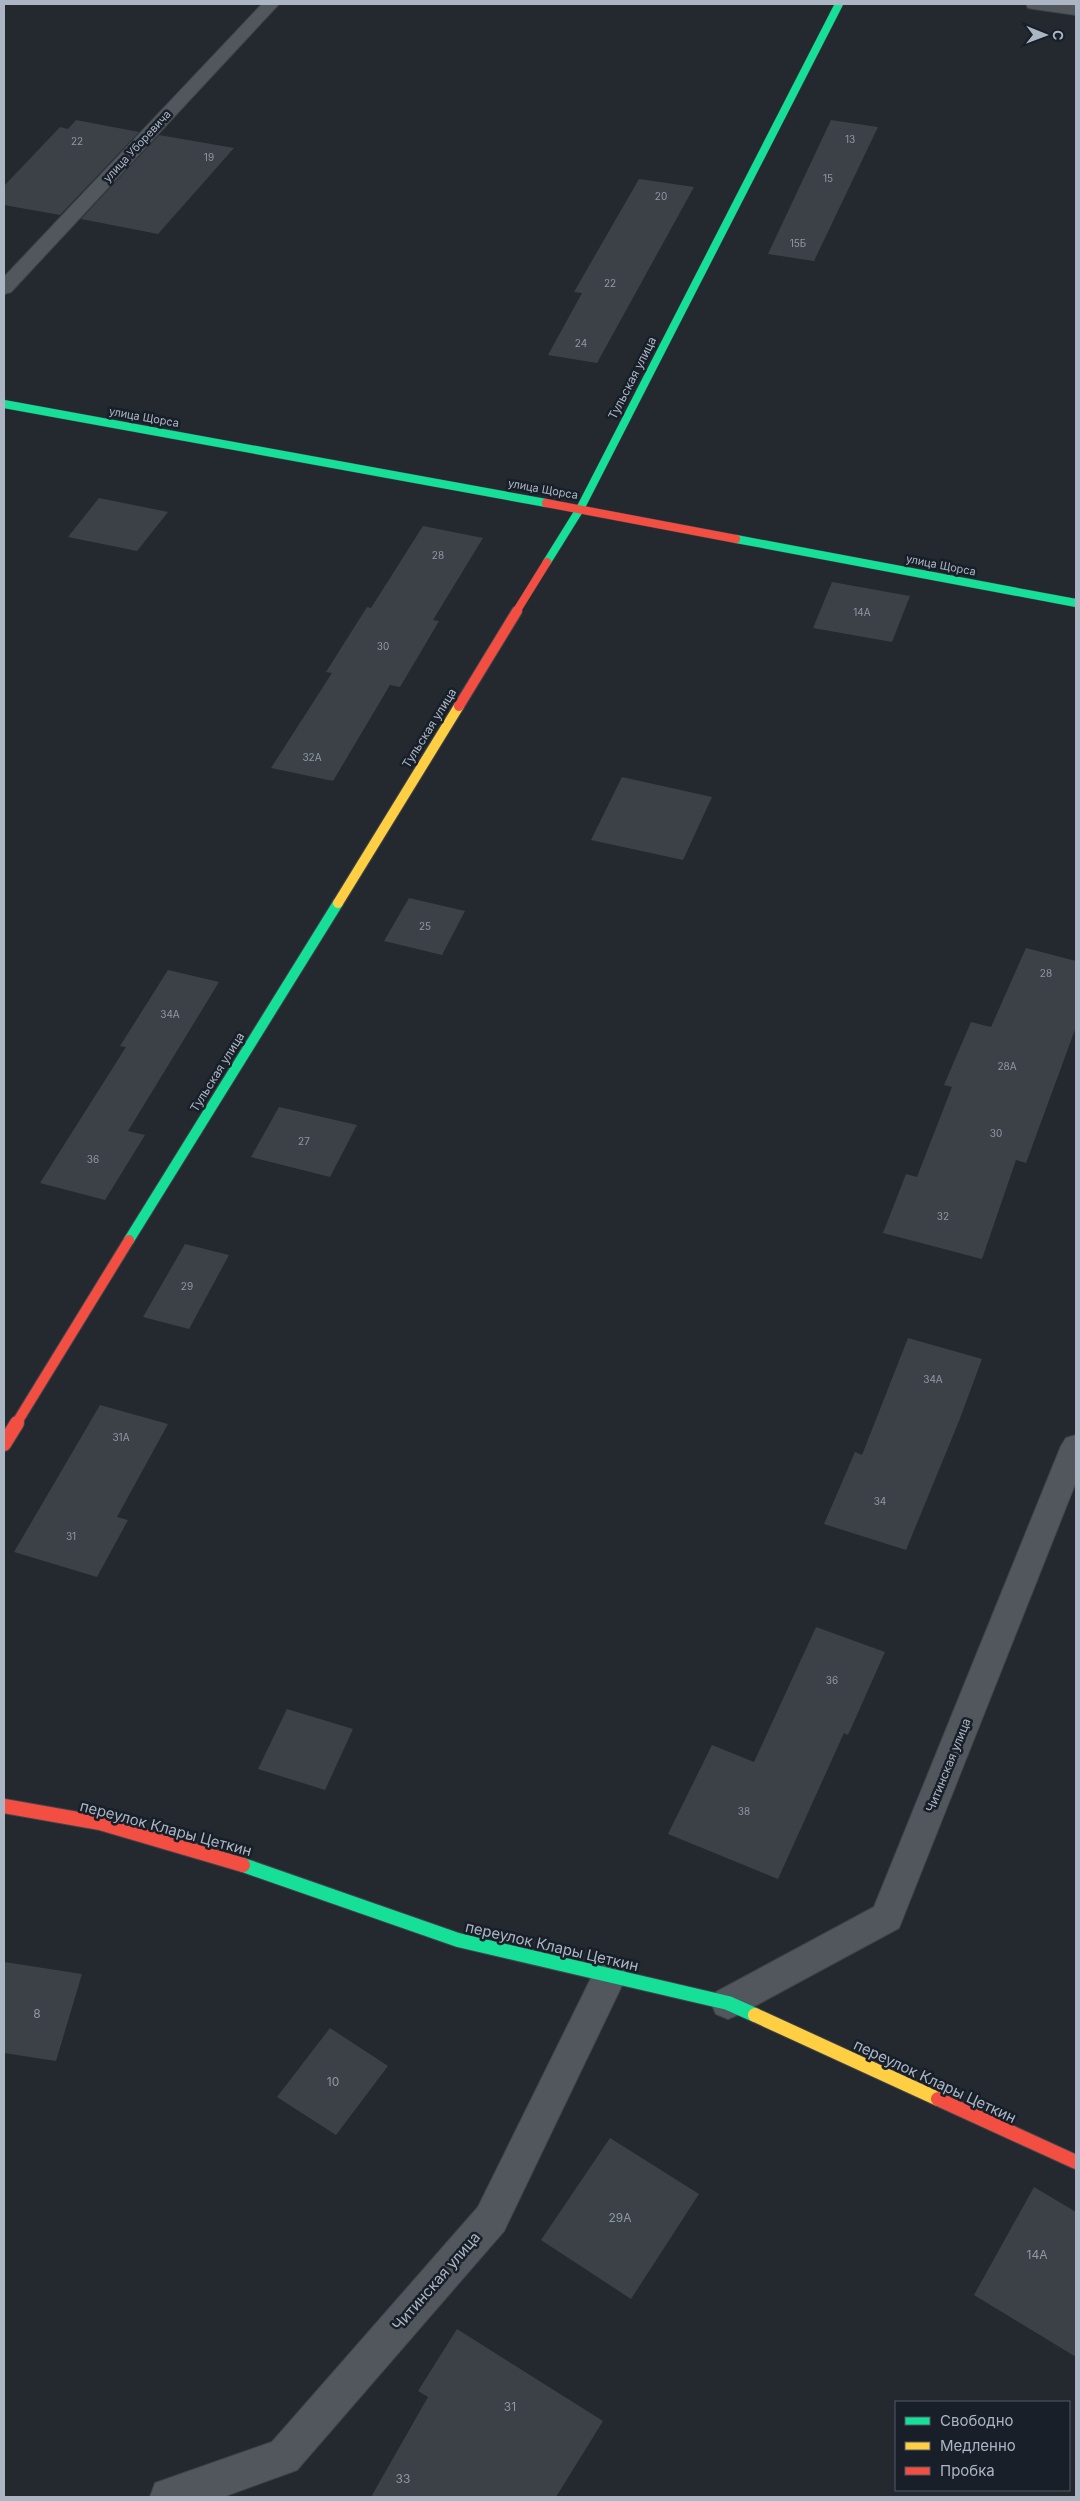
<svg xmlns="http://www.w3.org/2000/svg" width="1080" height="2501" font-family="Inter,sans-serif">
	<rect width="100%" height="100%" fill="#24292f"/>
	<g fill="#3c4148">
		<path d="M76,120L139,132L60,215L4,205V186L60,127L68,129Z"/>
		<path d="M831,120L878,127L814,261L768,254Z"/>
		<path d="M159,135L234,148L158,234L81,219Z"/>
		<path d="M639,179L694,187L597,363L548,355L582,293L574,292Z"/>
		<path d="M99,498L168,512L137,551L68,537Z"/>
		<path d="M423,526L483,538L433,620L439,621L400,687L390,685L333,781L271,768L332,673L326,672L367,607L371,608Z"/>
		<path d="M832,582L910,596L892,642L813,628Z"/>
		<path d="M622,777L712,797L683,860L591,840Z"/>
		<path d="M409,898L465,911L442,955L384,941Z"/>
		<path d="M1026,948L1076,961V1027L1026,1163L1016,1160L982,1259L883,1233L906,1174L917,1177L952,1087L944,1085L971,1022L991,1027Z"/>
		<path d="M168,970L219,982L128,1131L145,1135L105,1200L40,1183L126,1047L120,1046Z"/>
		<path d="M279,1107L357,1125L330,1177L251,1157Z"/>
		<path d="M185,1244L229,1255L189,1329L143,1317Z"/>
		<path d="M908,1338L982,1359L959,1421L906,1550L824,1524L855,1452L862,1455Z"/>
		<path d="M100,1405L168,1424L117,1517L128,1520L97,1577L14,1552Z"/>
		<path d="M816,1627L885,1652L848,1735L844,1733L778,1879L668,1834L712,1745L754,1762Z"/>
		<path d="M287,1709L353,1729L325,1790L258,1769Z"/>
		<path d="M4,1962L82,1974L56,2061L4,2053Z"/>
		<path d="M330,2028L388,2066L336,2135L277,2097Z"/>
		<path d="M610,2138L699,2194L631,2299L541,2240Z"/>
		<path d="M1034,2187L1076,2212V2357L974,2295Z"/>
		<path d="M457,2329L603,2421L556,2497H371L428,2397L418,2391Z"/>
	</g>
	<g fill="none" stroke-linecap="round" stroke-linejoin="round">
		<defs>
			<g id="street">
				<path d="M262,4H279L11,292L4,294V277Z"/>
				<path d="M1026,4L1076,5V15L1034,9L1028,8Z"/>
				<path d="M1076,1435V1482L899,1928L740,2014L728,2019L716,2014L711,2003L716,1992L874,1907L1061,1446L1066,1438Z"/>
				<path d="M610,1959L622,1964L627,1975L504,2231L297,2470L223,2497H150L155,2483L272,2442L478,2207L598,1964Z"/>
			</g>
			<g id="fast-far2">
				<path d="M4,404L546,503"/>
				<path d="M736,539L1076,603"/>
				<path d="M547,562L580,509L839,4"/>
			</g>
			<path id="fast-far1" d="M129,1240L338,903"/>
			<path id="fast" d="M243,1865L458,1940L728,2003L755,2015"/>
			<path id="slow-far1" d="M338,903L459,706"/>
			<path id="slow" d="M755,2015L938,2099"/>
			<g id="jam-far2">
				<path d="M546,503L736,539"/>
				<path d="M516,612L547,562"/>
			</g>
			<g id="jam-far1">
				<path d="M459,706L517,611"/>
				<path d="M16,1424L129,1240"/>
			</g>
			<g id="jam">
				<path d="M4,1444L17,1423"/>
				<path d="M4,1806L100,1823L243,1865"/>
				<path d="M938,2099L1076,2162"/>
			</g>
		</defs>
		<use href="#street" stroke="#404449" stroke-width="2"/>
		<use href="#fast-far2" stroke="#41454c" stroke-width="9"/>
		<use href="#fast-far1" stroke="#41454c" stroke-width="12"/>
		<use href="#fast" stroke="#41454c" stroke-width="16"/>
		<use href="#slow-far1" stroke="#41454c" stroke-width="12"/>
		<use href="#slow" stroke="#41454c" stroke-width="16"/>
		<use href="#jam-far2" stroke="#41454c" stroke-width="9"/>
		<use href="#jam-far1" stroke="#41454c" stroke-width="12"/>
		<use href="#jam" stroke="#41454c" stroke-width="16"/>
		<use href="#street" fill="#52575e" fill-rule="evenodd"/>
		<use href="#fast-far2" stroke="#16e098" stroke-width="8"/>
		<use href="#fast-far1" stroke="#16e098" stroke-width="10"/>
		<use href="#fast" stroke="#16e098" stroke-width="14"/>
		<use href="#slow-far1" stroke="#ffcf43" stroke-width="10"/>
		<use href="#slow" stroke="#ffcf43" stroke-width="14"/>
		<use href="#jam-far2" stroke="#f24e42" stroke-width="8"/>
		<use href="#jam-far1" stroke="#f24e42" stroke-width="10"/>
		<use href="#jam" stroke="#f24e42" stroke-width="14"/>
	</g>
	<g text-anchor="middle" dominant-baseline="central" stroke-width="5" stroke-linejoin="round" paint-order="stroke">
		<g font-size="10" fill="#8f98a4">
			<text x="850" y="139">13</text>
			<text x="77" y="141">22</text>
			<text x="209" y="157">19</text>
			<text x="828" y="178">15</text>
			<text x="661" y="196">20</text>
			<text x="798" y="243">15Б</text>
			<text x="610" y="283">22</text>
			<text x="581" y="343">24</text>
			<text x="438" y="555">28</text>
			<text x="862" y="612">14А</text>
			<text x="383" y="646">30</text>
			<text x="312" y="757">32А</text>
			<text x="425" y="926">25</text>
			<text x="1046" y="973">28</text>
			<text x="170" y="1014">34А</text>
			<text x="1007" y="1066">28А</text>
			<text x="996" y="1133">30</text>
			<text x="304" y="1141">27</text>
			<text x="93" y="1159">36</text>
			<text x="943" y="1216">32</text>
			<text x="187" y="1286">29</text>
			<text x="933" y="1379">34А</text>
			<text x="121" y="1437">31А</text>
			<text x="880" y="1501">34</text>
			<text x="71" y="1536">31</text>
			<text x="832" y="1680">36</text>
			<text x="744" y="1811">38</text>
		</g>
		<g font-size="11" fill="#abb5c3" stroke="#181f29">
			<text transform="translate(137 146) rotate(-47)">улица Уборевича</text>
			<text transform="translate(144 417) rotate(10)">улица Щорса</text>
			<text transform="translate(543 489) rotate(10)">улица Щорса</text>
			<text transform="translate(941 565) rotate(11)">улица Щорса</text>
		</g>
		<g font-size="12" fill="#abb5c3" stroke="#181f29">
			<text transform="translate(632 378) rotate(-63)">Тульская улица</text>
			<text transform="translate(429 728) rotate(-58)">Тульская улица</text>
			<text transform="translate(217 1072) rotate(-58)">Тульская улица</text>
			<text transform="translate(948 1765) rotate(-68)">Читинская улица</text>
		</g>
		<g font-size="12" fill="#8f98a4">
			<text x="37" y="2013">8</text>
			<text x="333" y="2081">10</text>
			<text x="620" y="2217">29А</text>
			<text x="1037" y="2254">14А</text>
			<text x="510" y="2406">31</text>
			<text x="403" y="2478">33</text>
		</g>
		<g font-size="15" fill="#abb5c3" stroke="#181f29">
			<text transform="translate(166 1828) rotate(15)">переулок Клары Цеткин</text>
			<text transform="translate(552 1946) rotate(13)">переулок Клары Цеткин</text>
			<text transform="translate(935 2081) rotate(25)">переулок Клары Цеткин</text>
			<text transform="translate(436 2281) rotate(-49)">Читинская улица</text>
		</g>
	</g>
	<rect width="1080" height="2501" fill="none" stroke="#abb5c3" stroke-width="10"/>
	<rect x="895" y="2401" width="175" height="90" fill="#181f29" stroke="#535b67"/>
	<rect x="905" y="2417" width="25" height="8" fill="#16e098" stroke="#535b67"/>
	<text x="940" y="2426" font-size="15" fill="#abb5c3">Свободно</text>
	<rect x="905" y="2442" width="25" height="8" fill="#ffcf43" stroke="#535b67"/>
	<text x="940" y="2451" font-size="15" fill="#abb5c3">Медленно</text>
	<rect x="905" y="2467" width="25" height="8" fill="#f24e42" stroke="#535b67"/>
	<text x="940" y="2476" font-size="15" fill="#abb5c3">Пробка</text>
	<g transform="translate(1045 35) rotate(91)" stroke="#181f29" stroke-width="4" paint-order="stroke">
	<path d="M0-4L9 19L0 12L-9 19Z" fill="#abb5c3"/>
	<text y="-8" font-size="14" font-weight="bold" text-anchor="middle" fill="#abb5c3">С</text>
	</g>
</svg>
